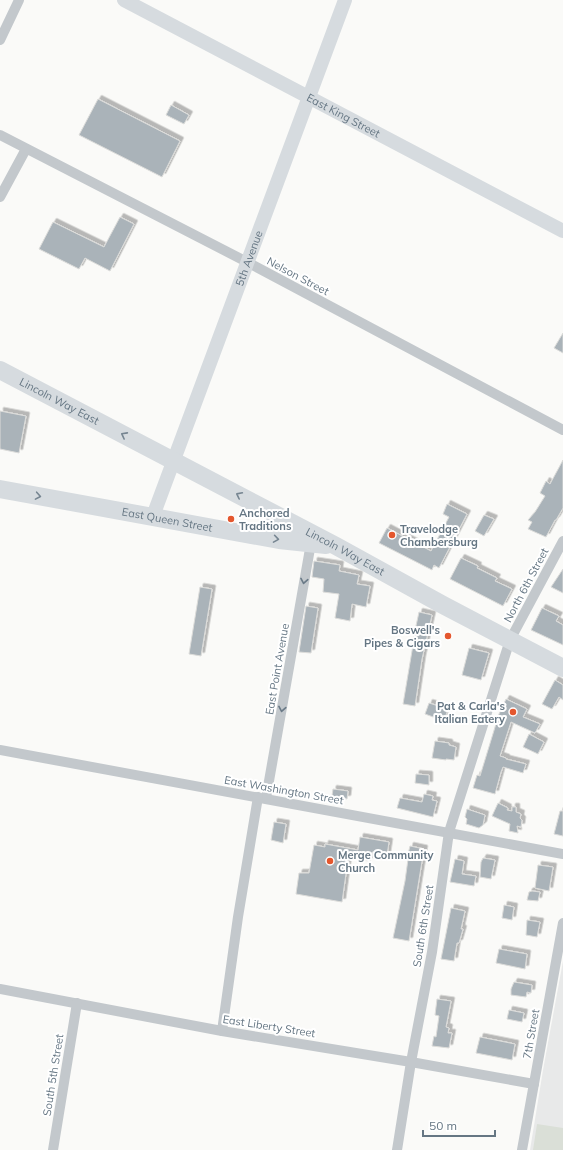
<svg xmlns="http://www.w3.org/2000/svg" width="563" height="1150" font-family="Mulish,sans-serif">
	<defs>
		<filter id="shadow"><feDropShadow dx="3.5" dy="-3.5" stdDeviation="0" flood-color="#0004"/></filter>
	</defs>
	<rect width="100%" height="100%" fill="#fafaf8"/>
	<path fill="#e8e9e9" d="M563,961V1150H530L543,1070Z"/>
	<path fill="#dadfd7" d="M537,1124L563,1128V1150H533Z"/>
	<g fill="#aab3b9" stroke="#dcdcda" filter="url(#shadow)">
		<path d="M98,99L180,141L162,177L79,135Z"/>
		<path d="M171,105L189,115L184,124L166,115Z"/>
		<path d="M120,217L134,224L110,271L85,258L79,269L39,249L53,222L104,247Z"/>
		<path d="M563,333V353L554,348Z"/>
		<path d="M0,411L26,416L19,453L0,449Z"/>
		<path d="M563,460V508L556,520H555L546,537L528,529L532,522L528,520L535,512L545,496L540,493L546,481L550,484Z"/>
		<path d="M447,504L467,514L439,568L434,565L432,570L379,543L387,528L431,551L449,517L443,514Z"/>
		<path d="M484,515L494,519L484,536L475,531Z"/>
		<path d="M461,558L478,566L477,568L497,578L495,581L512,589L503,606L450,579Z"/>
		<path d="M314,561L340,565L339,571L359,575L357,584L370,586L366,607L352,604L350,621L335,618L339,594L323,592L324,579L312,577Z"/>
		<path d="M563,569V593L551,587Z"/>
		<path d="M200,587L212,589L201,656L189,654Z"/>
		<path d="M306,606L318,608L311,653L299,652Z"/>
		<path d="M542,608L559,616L556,621L563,625V645L531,630Z"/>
		<path d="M419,612L432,615L422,659L415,706L403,704L413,645L412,644Z"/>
		<path d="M469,648L489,653L481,680L462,675Z"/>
		<path d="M555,680L563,685V700L559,697L552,709L542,704Z"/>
		<path d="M506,699L527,709L523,717L540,724L535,733L511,722L500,756L506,758V759L526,764L523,773L503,767L501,772L495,794L473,788L477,775L480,776L499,714Z"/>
		<path d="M429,703L448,709L444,721L425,714Z"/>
		<path d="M529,734L544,742L538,754L523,747Z"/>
		<path d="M435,741L449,743V745L456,747L454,760L446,759V760L432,758Z"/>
		<path d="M416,774L429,775V785L415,783Z"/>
		<path d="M333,789L348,791L347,799L339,798V803L331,802Z"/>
		<path d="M424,794L433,796L432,800L437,801L433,817L397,808L400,798L422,802Z"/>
		<path d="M498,803L508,808L507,810L512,811V807H516V812L521,814L520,818L522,820L521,827L517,826L518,833L509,831L510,824L492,816Z"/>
		<path d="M467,809L485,815L483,825L479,828L466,824L467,819L465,817Z"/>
		<path d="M560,811H563V836L554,834Z"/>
		<path d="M274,822L286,824L283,843L271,840Z"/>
		<path d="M360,837L389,842L387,855L372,852L370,861L348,859L342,902L296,894L299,873H309L314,845L325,847V844L358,850Z"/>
		<path d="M410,846L424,849L409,941L393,938L405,881L408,859L407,858Z"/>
		<path d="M483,858L495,860L491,879L480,877L481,862Z"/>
		<path d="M455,859L464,861L462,874L476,876L474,886L450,882Z"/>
		<path d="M538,865L553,867L549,891L535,888Z"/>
		<path d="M532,891L540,892L538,901L527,900L529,892Z"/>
		<path d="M504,905L514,907L512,920L502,918Z"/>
		<path d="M451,908L465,911L461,929H463L459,943H457L454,961L441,959Z"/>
		<path d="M527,920L540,922L537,937L526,935Z"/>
		<path d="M499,949L527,954L525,969L496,963Z"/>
		<path d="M514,982L532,985L531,993L527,992L526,997L511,995V989Z"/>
		<path d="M437,999L451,1001L446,1027L449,1028L448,1033H452L449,1048L432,1046L434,1036L436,1037L439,1016L435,1015Z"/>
		<path d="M509,1010L524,1013L522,1022L507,1019Z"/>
		<path d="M480,1037L515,1044L512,1060L476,1053Z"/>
	</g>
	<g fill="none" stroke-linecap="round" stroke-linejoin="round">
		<g stroke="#c3c8cc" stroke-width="10">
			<path d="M0,40L19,0"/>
			<path d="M0,135L247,262L563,430"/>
			<path d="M0,197L26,149"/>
			<path d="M0,750L563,854"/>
			<path d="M266,798L311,543"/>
			<path d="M0,989L222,1031L411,1062L534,1084"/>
			<path d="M222,1031L238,917L258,797"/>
			<path d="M53,1150L77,1003"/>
			<path d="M397,1150L411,1062L432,952L449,832L510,640L563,541"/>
			<path d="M522,1150L563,923"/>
		</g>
		<g stroke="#d6dbdf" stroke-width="14">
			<path id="s1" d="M124,0L563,231"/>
			<path id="s2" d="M153,516L345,0"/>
		</g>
		<g stroke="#d6dbdf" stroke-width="18">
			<path id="s3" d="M0,370L336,546L443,605L563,668"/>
			<path id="s4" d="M0,489L279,540L326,545"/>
		</g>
	</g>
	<defs><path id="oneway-chevron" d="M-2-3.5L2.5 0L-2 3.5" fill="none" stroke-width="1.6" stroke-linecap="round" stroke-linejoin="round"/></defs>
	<g stroke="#768591">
		<use href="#oneway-chevron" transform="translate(124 435) rotate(-152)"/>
		<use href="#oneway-chevron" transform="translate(239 495) rotate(-153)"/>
		<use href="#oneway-chevron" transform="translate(38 496) rotate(10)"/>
		<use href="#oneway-chevron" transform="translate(276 539) rotate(9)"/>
	</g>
	<g stroke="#6a7a87">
		<use href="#oneway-chevron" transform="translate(304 581) rotate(100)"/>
		<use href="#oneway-chevron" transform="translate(282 709) rotate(100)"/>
	</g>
	<g fill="#e4572e" stroke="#fff" stroke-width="1.5">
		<circle cx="231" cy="519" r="4"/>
		<circle cx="392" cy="535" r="4"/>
		<circle cx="448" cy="636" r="4"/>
		<circle cx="513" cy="712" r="4"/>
		<circle cx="330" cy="861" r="4"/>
	</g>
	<g text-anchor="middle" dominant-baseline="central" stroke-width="4" stroke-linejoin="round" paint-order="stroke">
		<g font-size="11" fill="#657683" stroke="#fff">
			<text stroke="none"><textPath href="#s1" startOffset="248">East King Street</textPath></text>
			<text stroke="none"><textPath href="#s2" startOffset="275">5th Avenue</textPath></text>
			<text transform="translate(298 276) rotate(28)">Nelson Street</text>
			<text stroke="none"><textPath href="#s3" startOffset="67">Lincoln Way East</textPath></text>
			<text stroke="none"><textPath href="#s4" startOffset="170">East Queen Street</textPath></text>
			<text stroke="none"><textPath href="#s3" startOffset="390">Lincoln Way East</textPath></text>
			<text transform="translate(526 585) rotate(-62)">North 6th Street</text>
			<text transform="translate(277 669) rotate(-80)">East Point Avenue</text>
			<text transform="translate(284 790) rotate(10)">East Washington Street</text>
			<text transform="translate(423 926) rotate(-81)">South 6th Street</text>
			<text transform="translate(269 1026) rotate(9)">East Liberty Street</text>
			<text transform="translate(531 1034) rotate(-80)">7th Street</text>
			<text transform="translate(53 1075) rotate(-81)">South 5th Street</text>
		</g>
		<g font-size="11" font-weight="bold" fill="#657683" stroke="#fff" text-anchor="start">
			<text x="239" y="513">Anchored<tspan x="239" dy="13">Traditions</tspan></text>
			<text x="400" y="529">Travelodge<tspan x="400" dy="13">Chambersburg</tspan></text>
			<text x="440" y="630" text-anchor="end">Boswell's<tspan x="440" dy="13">Pipes &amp; Cigars</tspan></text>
			<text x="505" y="706" text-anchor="end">Pat &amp; Carla's<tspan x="505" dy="13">Italian Eatery</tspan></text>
			<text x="338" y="855">Merge Community<tspan x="338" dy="13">Church</tspan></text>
		</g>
	</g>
	<path d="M423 1130v6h72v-6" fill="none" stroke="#657683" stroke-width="2"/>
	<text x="429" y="1130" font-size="12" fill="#657683" stroke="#ffffff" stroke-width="3" paint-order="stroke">50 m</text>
</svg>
